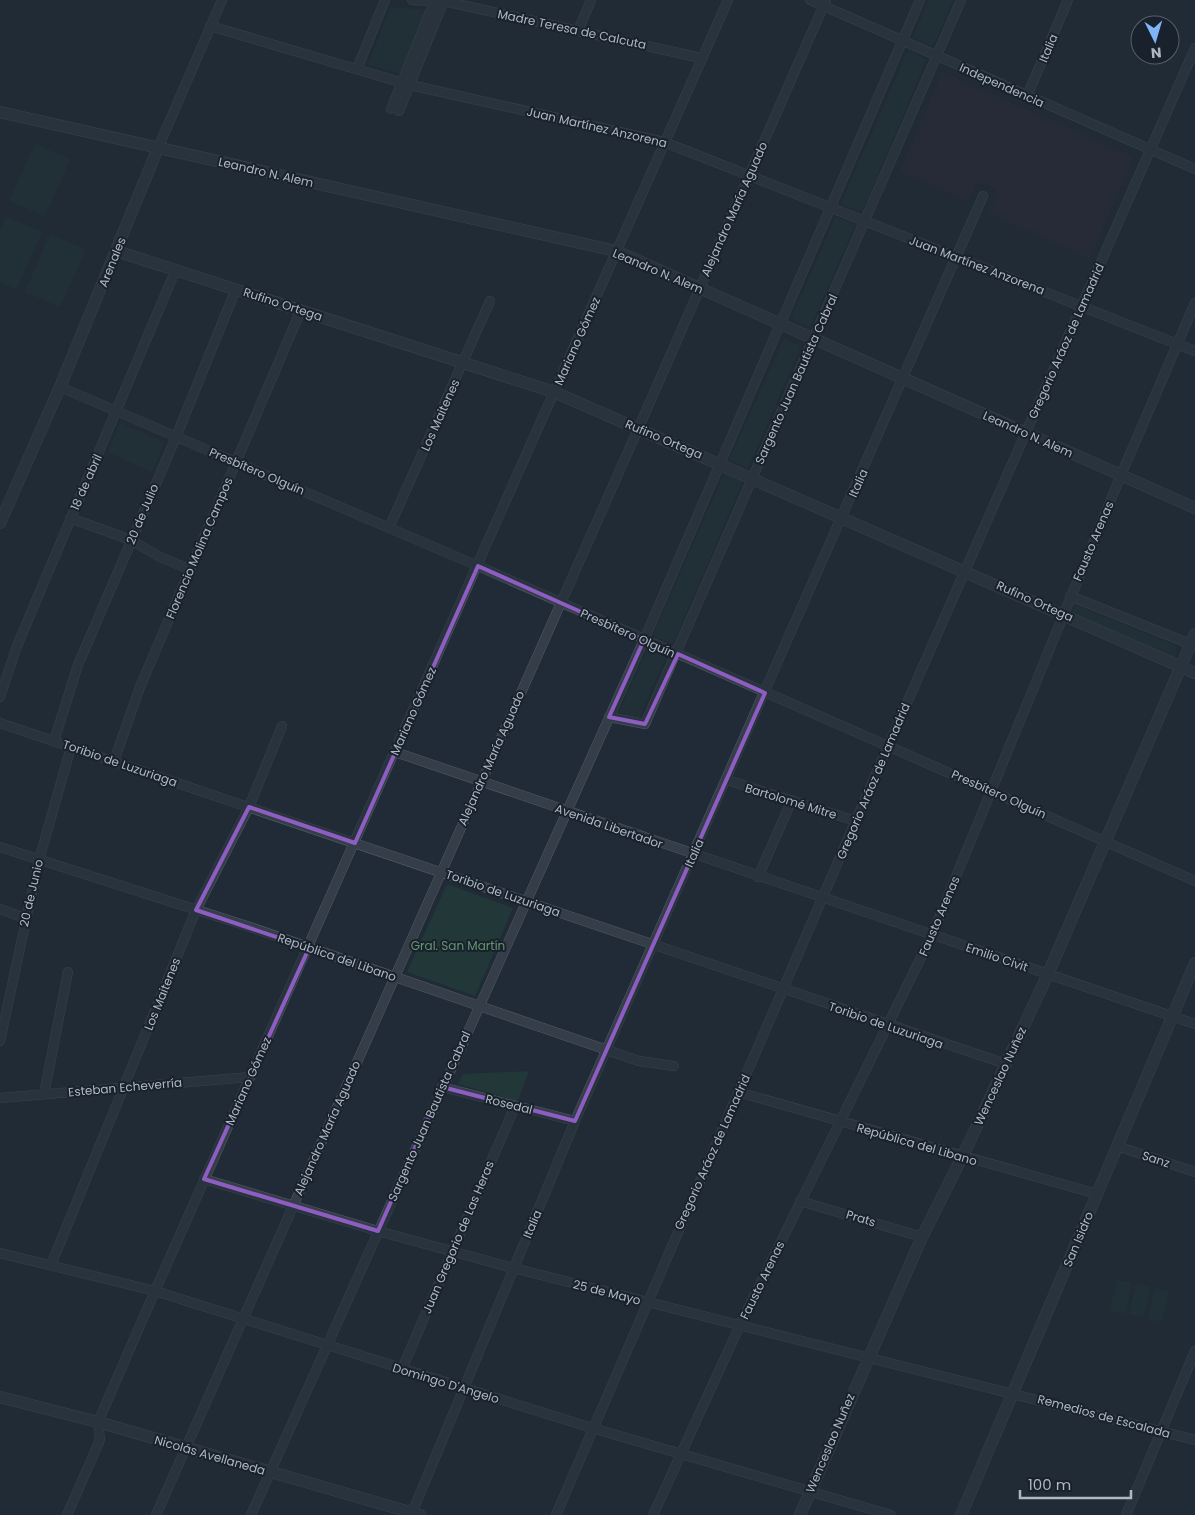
<svg xmlns="http://www.w3.org/2000/svg" width="1195" height="1515" font-family="Poppins,sans-serif">
	<rect width="100%" height="100%" fill="#202b37"/>
	<path fill="#2d2c39" d="M942,72L1134,157L1090,258L987,213L997,197L996,190L991,185L983,183L976,185L967,201L900,172Z"/>
	<g fill="#223738">
		<path d="M929,0H953L933,46L913,37Z"/>
		<path d="M391,7L428,10L402,74L368,65Z"/>
		<path d="M908,51L926,60L862,212L841,204Z"/>
		<path d="M35,144L70,159L45,216L9,201Z"/>
		<path d="M6,217L42,232L16,289L0,282V231Z"/>
		<path d="M836,217L855,225L810,327L791,319Z"/>
		<path d="M50,234L86,250L60,307L25,292Z"/>
		<path d="M784,339L801,346L748,468L729,460Z"/>
		<path d="M120,423L164,442L152,472L108,452Z"/>
		<path d="M725,472L743,480L673,644L653,635Z"/>
		<path d="M1075,605L1176,646L1174,663L1071,616Z"/>
		<path d="M648,649L666,657L639,717L619,713Z"/>
		<path d="M447,884L513,908L475,996L407,972Z"/>
		<path d="M529,1071L518,1101L458,1084L463,1074Z"/>
		<path d="M1117,1280L1132,1283L1125,1314L1110,1310Z"/>
		<path d="M1136,1283L1151,1287L1144,1317L1129,1314Z"/>
		<path d="M1155,1288L1169,1292L1162,1322L1148,1319Z"/>
	</g>
	<g fill="none" stroke-linecap="round" stroke-linejoin="round">
		<defs>
			<g id="minor">
				<path d="M412,0L448,2L701,58"/>
				<path d="M810,0L1195,169"/>
				<path d="M210,26L410,85L664,142L1195,351"/>
				<path d="M578,31L591,0"/>
				<path d="M357,69L385,0"/>
				<path d="M1027,96L1068,0"/>
				<path d="M391,109L435,0"/>
				<path d="M399,111L444,0"/>
				<path d="M158,148L222,0"/>
				<path d="M60,387L478,566L1195,881"/>
				<path d="M70,518L131,540L160,557L189,569"/>
				<path d="M389,528L490,301"/>
				<path d="M1070,596L1190,644"/>
				<path d="M0,697L17,646L176,269"/>
				<path d="M609,717L645,724L961,0"/>
				<path d="M0,723L1006,1064"/>
				<path d="M54,741L78,665L176,437L236,289"/>
				<path d="M395,752L1195,1024"/>
				<path d="M114,761L140,687L301,310"/>
				<path d="M727,780L856,821"/>
				<path d="M0,847L247,926L639,1061L674,1066"/>
				<path d="M758,877L792,800"/>
				<path d="M0,909L25,918"/>
				<path d="M0,1041L39,860L71,747"/>
				<path d="M442,1087L575,1121"/>
				<path d="M738,1092L1097,1194"/>
				<path d="M44,1094L68,972"/>
				<path d="M0,1098L250,1077"/>
				<path d="M1117,1146L1195,1172"/>
				<path d="M204,1179L378,1231L513,1268L1195,1440"/>
				<path d="M800,1201L922,1237"/>
				<path d="M0,1253L155,1291L592,1428L891,1515"/>
				<path d="M51,1265L196,910L249,807L282,726"/>
				<path d="M402,1369L515,1106"/>
				<path d="M412,1513L575,1121L983,196"/>
				<path d="M67,1515L100,1440L98,1422L155,1291L728,0"/>
				<path d="M156,1515L639,427L826,0"/>
				<path d="M251,1515L644,640L920,0"/>
				<path d="M556,1515L888,746L1195,48"/>
				<path d="M653,1515L740,1325L932,935L1121,475L1195,303"/>
				<path d="M1126,1515L1195,1351"/>
			</g>
			<g id="tertiary">
				<path d="M0,112L616,251L1195,508"/>
				<path d="M116,251L554,392L1195,673"/>
				<path d="M0,523L60,387L158,148"/>
				<path d="M0,1397L98,1422L420,1515"/>
				<path d="M800,1515L922,1237L968,1145L1048,974L1195,634"/>
				<path d="M961,1515L1195,963"/>
			</g>
		</defs>
		<use href="#minor" stroke="#515b65" stroke-width="10"/>
		<use href="#tertiary" stroke="#515b65" stroke-width="12"/>
		<use href="#minor" stroke="#343d48" stroke-width="9"/>
		<use href="#tertiary" stroke="#343d48" stroke-width="11"/>
	</g>
	<path d="M0 0H1195V1515H0ZM478,566L644,640L609,717L645,724L678,654L765,693L575,1121L442,1087L378,1231L204,1179L309,948L196,910L249,807L355,843Z" fill="#202b37" fill-opacity=".55" fill-rule="evenodd"/>
	<path fill="none" stroke="#8d5dc1" stroke-width="4" stroke-linejoin="round" d="M478,566L644,640L609,717L645,724L678,654L765,693L575,1121L442,1087L378,1231L204,1179L309,948L196,910L249,807L355,843Z"/>
	<g text-anchor="middle" dominant-baseline="central" stroke-width="4" stroke-linejoin="round" paint-order="stroke">
		<g font-size="12" fill="#aeb8c4" stroke="#19222c">
			<text transform="translate(572 29) rotate(12)">Madre Teresa de Calcuta</text>
			<text transform="translate(1048 48) rotate(-67)">Italia</text>
			<text transform="translate(1002 85) rotate(24)">Independencia</text>
			<text transform="translate(597 127) rotate(13)">Juan Martínez Anzorena</text>
			<text transform="translate(266 172) rotate(13)">Leandro N. Alem</text>
			<text transform="translate(734 209) rotate(-66)">Alejandro María Aguado</text>
			<text transform="translate(112 262) rotate(-68)">Arenales</text>
			<text transform="translate(977 265) rotate(21)">Juan Martínez Anzorena</text>
			<text transform="translate(658 271) rotate(23)">Leandro N. Alem</text>
			<text transform="translate(283 304) rotate(18)">Rufino Ortega</text>
			<text transform="translate(577 341) rotate(-66)">Mariano Gómez</text>
			<text transform="translate(1066 341) rotate(-66)">Gregorio Aráoz de Lamadrid</text>
			<text transform="translate(796 379) rotate(-66)">Sargento Juan Bautista Cabral</text>
			<text transform="translate(440 415) rotate(-66)">Los Maitenes</text>
			<text transform="translate(1028 434) rotate(24)">Leandro N. Alem</text>
			<text transform="translate(664 439) rotate(23)">Rufino Ortega</text>
			<text transform="translate(257 471) rotate(23)">Presbítero Olguín</text>
			<text transform="translate(86 482) rotate(-66)">18 de abril</text>
			<text transform="translate(858 483) rotate(-66)">Italia</text>
			<text transform="translate(142 514) rotate(-67)">20 de Julio</text>
			<text transform="translate(1093 541) rotate(-67)">Fausto Arenas</text>
			<text transform="translate(199 548) rotate(-67)">Florencio Molina Campos</text>
			<text transform="translate(1035 601) rotate(24)">Rufino Ortega</text>
			<text transform="translate(628 633) rotate(24)">Presbítero Olguín</text>
			<text transform="translate(413 711) rotate(-66)">Mariano Gómez</text>
			<text transform="translate(491 758) rotate(-66)">Alejandro María Aguado</text>
			<text transform="translate(120 763) rotate(19)">Toribio de Luzuriaga</text>
			<text transform="translate(873 781) rotate(-67)">Gregorio Aráoz de Lamadrid</text>
			<text transform="translate(999 794) rotate(24)">Presbítero Olguín</text>
			<text transform="translate(791 801) rotate(17)">Bartolomé Mitre</text>
			<text transform="translate(609 826) rotate(19)">Avenida Libertador</text>
			<text transform="translate(694 853) rotate(-66)">Italia</text>
			<text transform="translate(31 893) rotate(-77)">20 de Junio</text>
			<text transform="translate(503 893) rotate(19)">Toribio de Luzuriaga</text>
			<text transform="translate(939 916) rotate(-67)">Fausto Arenas</text>
			<text transform="translate(337 957) rotate(19)">República del Libano</text>
			<text transform="translate(997 957) rotate(19)">Emilio Civit</text>
			<text transform="translate(162 994) rotate(-68)">Los Maitenes</text>
			<text transform="translate(886 1025) rotate(19)">Toribio de Luzuriaga</text>
			<text transform="translate(1000 1076) rotate(-65)">Wenceslao Nuñez</text>
			<text transform="translate(248 1081) rotate(-66)">Mariano Gómez</text>
			<text transform="translate(125 1087) rotate(-5)">Esteban Echeverría</text>
			<text transform="translate(509 1104) rotate(14)">Rosedal</text>
			<text transform="translate(429 1116) rotate(-66)">Sargento Juan Bautista Cabral</text>
			<text transform="translate(327 1128) rotate(-66)">Alejandro María Aguado</text>
			<text transform="translate(917 1144) rotate(16)">República del Libano</text>
			<text transform="translate(712 1152) rotate(-66)">Gregorio Aráoz de Lamadrid</text>
			<text transform="translate(1156 1159) rotate(18)">Sanz</text>
			<text transform="translate(861 1218) rotate(17)">Prats</text>
			<text transform="translate(532 1224) rotate(-67)">Italia</text>
			<text transform="translate(458 1237) rotate(-67)">Juan Gregorio de Las Heras</text>
			<text transform="translate(1078 1239) rotate(-67)">San Isidro</text>
			<text transform="translate(762 1280) rotate(-64)">Fausto Arenas</text>
			<text transform="translate(607 1292) rotate(14)">25 de Mayo</text>
			<text transform="translate(446 1383) rotate(17)">Domingo D'Angelo</text>
			<text transform="translate(1104 1416) rotate(15)">Remedios de Escalada</text>
			<text transform="translate(830 1443) rotate(-67)">Wenceslao Nuñez</text>
			<text transform="translate(210 1455) rotate(16)">Nicolás Avellaneda</text>
		</g>
		<g font-size="12" fill="#66946f" stroke="#19222c">
			<text x="458" y="945">Gral. San Martín</text>
		</g>
	</g>
	<g transform="translate(1155 40) rotate(175)"><circle r="24" fill="#19222c" stroke="#555e69"/>
	<path d="M0-4L9 19L0 12L-9 19Z" fill="#81b4f6"/>
	<text y="-8" font-size="14" font-weight="bold" text-anchor="middle" fill="#aeb8c4">N</text>
	</g>
	<path d="M1020 1490v8h111v-8" fill="none" stroke="#aeb8c4" stroke-width="2.5"/>
	<text x="1028" y="1490" font-size="15" fill="#aeb8c4" stroke="#19222c" stroke-width="4" paint-order="stroke">100 m</text>
</svg>
